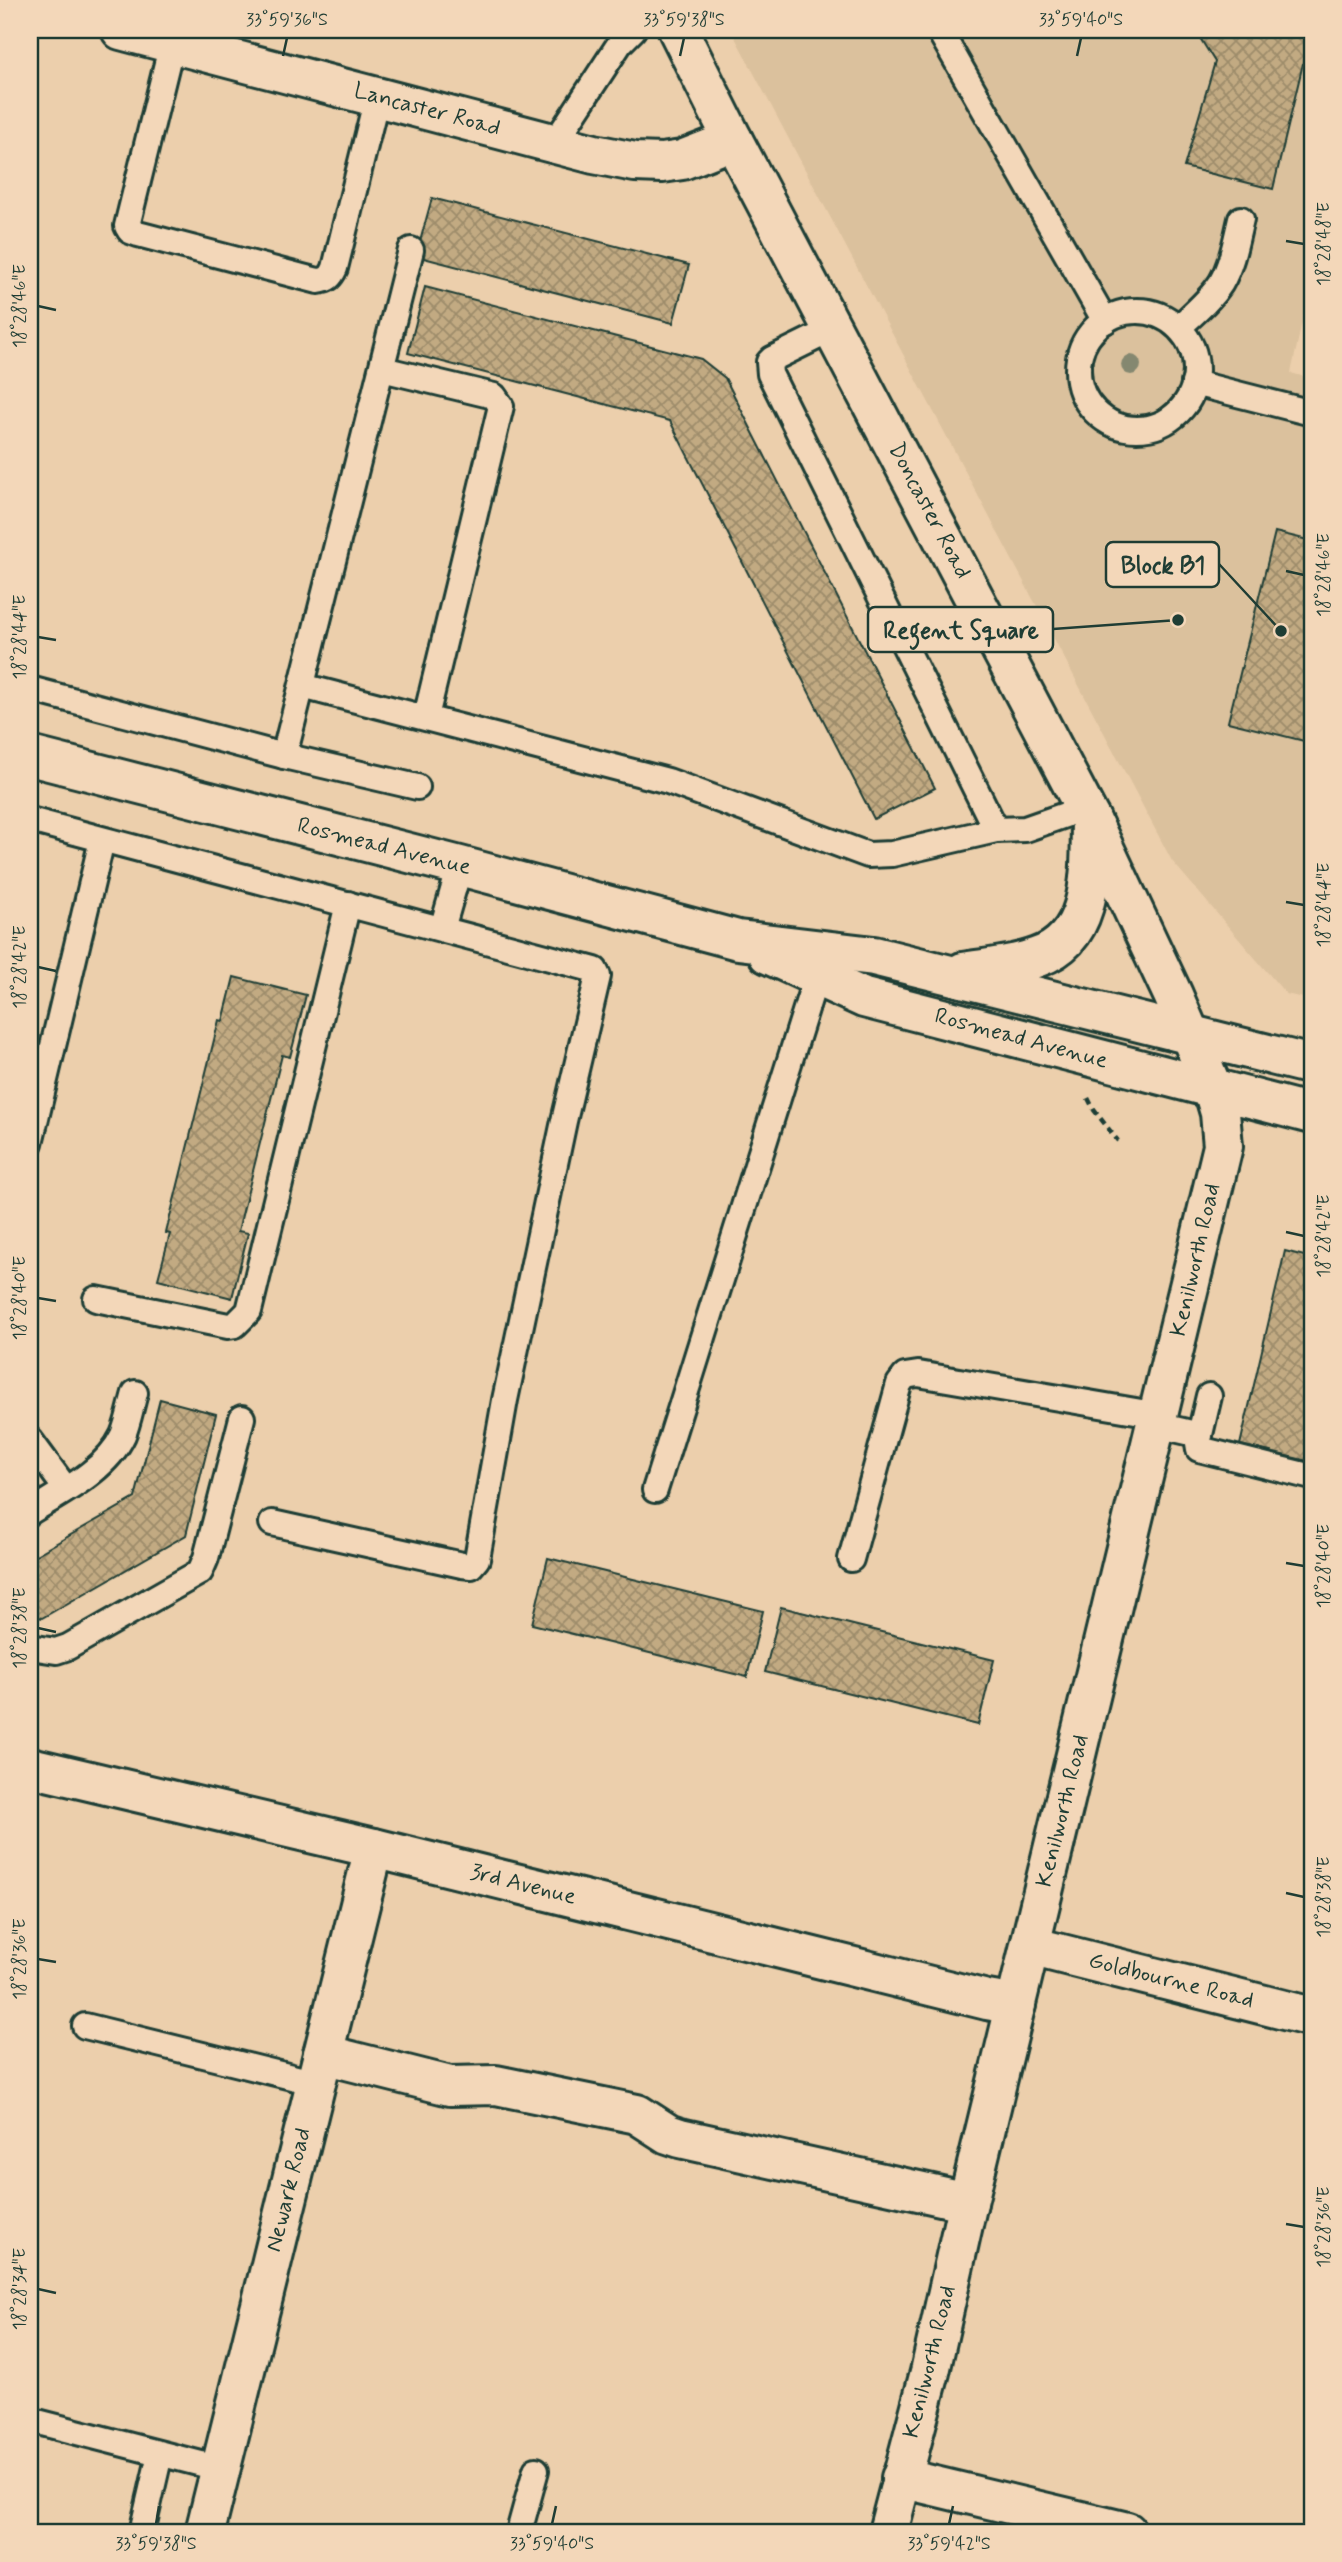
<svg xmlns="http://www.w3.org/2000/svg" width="1342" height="2562" font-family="Mynerve,sans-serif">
	<defs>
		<pattern id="building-cross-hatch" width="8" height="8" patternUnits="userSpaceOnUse" patternTransform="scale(1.75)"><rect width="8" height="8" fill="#c2aa82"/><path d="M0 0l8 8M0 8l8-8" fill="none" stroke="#9d8c6b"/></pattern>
	</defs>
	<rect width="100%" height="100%" fill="#eccfac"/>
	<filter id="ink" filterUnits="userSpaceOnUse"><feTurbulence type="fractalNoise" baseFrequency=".0143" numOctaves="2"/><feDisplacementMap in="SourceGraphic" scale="14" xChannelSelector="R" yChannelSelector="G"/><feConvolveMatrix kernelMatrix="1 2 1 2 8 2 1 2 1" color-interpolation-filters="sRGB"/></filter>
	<g filter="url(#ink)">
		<path fill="#dbc19d" d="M731,30H1312V276L1291,373L1312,379V1000L1286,994L1172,861Z"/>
		<g fill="url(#building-cross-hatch)" stroke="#1f3d34" stroke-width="2">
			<path d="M1195,30H1311L1273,189L1184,167L1215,62Z"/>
			<path d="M432,198L689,265L673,323L416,256Z"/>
			<path d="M425,287L701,359L725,378L935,788L874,819L670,421L408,353Z"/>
			<path d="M1275,532L1312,541V743L1228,722Z"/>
			<path d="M234,977L306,995L290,1057L282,1055L238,1231L248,1233L232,1298L158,1279L170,1234L166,1233L219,1020L223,1021Z"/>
			<path d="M1285,1251L1312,1258V1462L1240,1445Z"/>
			<path d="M160,1399L216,1414L186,1535L42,1618L30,1615V1555L34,1556L135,1498Z"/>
			<path d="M548,1558L763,1611L747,1677L532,1624Z"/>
			<path d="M781,1607L994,1660L978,1725L765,1672Z"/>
		</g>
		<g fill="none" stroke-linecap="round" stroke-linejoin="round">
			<defs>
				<g id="service">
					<path d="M939,30L1105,321"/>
					<path d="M172,43L127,226L130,231L138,234L318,281C328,280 331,277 335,268L377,97"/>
					<path d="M554,144L620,43L633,30"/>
					<circle cx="1137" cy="370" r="59"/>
					<path d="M1179,327C1193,314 1210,300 1221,283C1232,264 1236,240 1241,219"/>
					<path d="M833,329L772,359L769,362L770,374L996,830"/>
					<path d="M382,369L494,396L501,406L426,717"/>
					<path d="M1194,383L1312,413"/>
					<path d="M302,686L668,781L868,855L892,854L996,830L1025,829L1085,808"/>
					<path d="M30,689L284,756L417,787"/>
					<path d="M284,756L411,250"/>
					<path d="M30,820L595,970L598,976L564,1121L505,1400L477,1559L471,1566L462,1565L272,1523"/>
					<path d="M442,929L460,866"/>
					<path d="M30,1143L102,840"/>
					<path d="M96,1299L228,1326L235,1325L249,1311L348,904"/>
					<path d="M1209,1396L1198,1443L1199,1449L1312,1477"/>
					<path d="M1157,1425L1200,1435"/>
					<path d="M30,1440L66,1489"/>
					<path d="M655,1490L816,977"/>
					<path d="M30,1512C62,1492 106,1471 123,1435C128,1423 131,1407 135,1393"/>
					<path d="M851,1559L899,1384L905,1376L918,1374L1159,1415"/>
					<path d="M30,1647L56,1651L68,1647L200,1572L206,1558L242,1418"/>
					<path d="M85,2026L316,2083"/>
					<path d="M30,2420L221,2469"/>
					<path d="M142,2532L160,2454"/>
					<path d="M519,2532L536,2470"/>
				</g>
				<g id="minor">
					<path d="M121,30L594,154L635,162L662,163L682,160L733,140"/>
					<path d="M30,1767L374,1848L987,2000L1016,2005"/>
					<path d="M1030,1946L1312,2017"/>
					<path d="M323,2054L450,2086L496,2085L637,2114L668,2134L680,2138L968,2202"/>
					<path d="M901,2478L1127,2532"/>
					<path d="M205,2532L374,1848"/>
				</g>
				<path id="tertiary" d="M678,30L733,140L1091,820L1173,995L1213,1089L1220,1113L1223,1146L968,2202L930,2372L888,2532"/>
				<g id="secondary">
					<path d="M30,756L460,866L738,940L874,956L1312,1065"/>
					<path d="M768,954L864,998L1312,1114"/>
					<path d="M963,972C987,968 1015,966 1038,957C1095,937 1090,870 1091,820"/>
				</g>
			</defs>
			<use href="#service" stroke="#1f3d34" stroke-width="30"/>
			<use href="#minor" stroke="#1f3d34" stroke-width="44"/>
			<use href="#tertiary" stroke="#1f3d34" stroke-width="44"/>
			<use href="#secondary" stroke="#1f3d34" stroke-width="44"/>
			<path stroke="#1f3d34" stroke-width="4.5" stroke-dasharray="7 5" stroke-linecap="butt" d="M1088,1098L1094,1110L1118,1141"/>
			<use href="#service" stroke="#f3d7b9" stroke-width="24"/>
			<use href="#minor" stroke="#f3d7b9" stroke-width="38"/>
			<use href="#tertiary" stroke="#f3d7b9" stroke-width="38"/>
			<use href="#secondary" stroke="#f3d7b9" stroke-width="38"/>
		</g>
		<circle fill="#858870" cx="1131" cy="365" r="10"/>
	</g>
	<path fill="none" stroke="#1f3d34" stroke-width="2.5" d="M283,56L287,38M680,56L684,38M1077,56L1081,38M1286,241L1304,244M38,306L56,310M1286,571L1304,575M38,637L56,640M1286,902L1304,905M38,967L56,971M1286,1232L1304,1236M38,1298L56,1301M1286,1563L1304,1566M38,1628L56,1632M1286,1893L1304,1897M38,1959L56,1962M1286,2224L1304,2227M38,2289L56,2293M156,2524L159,2506M552,2524L556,2506M949,2524L953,2506"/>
	<g text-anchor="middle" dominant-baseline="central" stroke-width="7" stroke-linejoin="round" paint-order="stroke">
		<g font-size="23" fill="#1f3d34" stroke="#f3d7b9">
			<text transform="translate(427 110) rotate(15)">Lancaster Road</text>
			<text transform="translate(929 511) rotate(62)">Doncaster Road</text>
			<text transform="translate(384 847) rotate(14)">Rosmead Avenue</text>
			<text transform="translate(1021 1039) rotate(15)">Rosmead Avenue</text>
			<text transform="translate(1196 1260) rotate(-77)">Kenilworth Road</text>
			<text transform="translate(1063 1811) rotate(-76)">Kenilworth Road</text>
			<text transform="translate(523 1885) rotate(14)">3rd Avenue</text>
			<text transform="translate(1171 1981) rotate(14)">Goldbourne Road</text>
			<text transform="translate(289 2190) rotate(-76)">Newark Road</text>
			<text transform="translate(930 2362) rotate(-76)">Kenilworth Road</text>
		</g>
	</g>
	<path fill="none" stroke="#1f3d34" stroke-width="2.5" d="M1281 631L1219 564M1178 620L1053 629"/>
	<g fill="#1f3d34" stroke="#f3d7b9" stroke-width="2.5">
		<circle cx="1281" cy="631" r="7"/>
		<circle cx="1178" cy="620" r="7"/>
	</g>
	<g fill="#f3d7b9" stroke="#1f3d34" stroke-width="2.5">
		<rect x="1106" y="542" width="113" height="45" rx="7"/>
		<rect x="868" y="607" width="185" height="45" rx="7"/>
	</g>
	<g font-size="24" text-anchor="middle" font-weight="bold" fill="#1f3d34">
		<text x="1163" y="573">Block B1</text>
		<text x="961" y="638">Regent Square</text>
	</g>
	<rect width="1342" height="2562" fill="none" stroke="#f3d7b9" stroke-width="77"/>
	<rect x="38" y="38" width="1266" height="2486" fill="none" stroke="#1f3d34" stroke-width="2.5"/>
	<g font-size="18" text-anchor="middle" fill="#1f3d34">
		<text x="287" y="25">33°59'36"S</text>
		<text x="684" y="25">33°59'38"S</text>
		<text x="1081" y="25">33°59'40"S</text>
		<text transform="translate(1323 244) rotate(-90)" y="6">18°28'48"E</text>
		<text transform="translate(19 306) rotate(-90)" y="6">18°28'46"E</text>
		<text transform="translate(1323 575) rotate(-90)" y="6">18°28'46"E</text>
		<text transform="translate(19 637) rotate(-90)" y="6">18°28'44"E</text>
		<text transform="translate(1323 905) rotate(-90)" y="6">18°28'44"E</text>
		<text transform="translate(19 967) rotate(-90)" y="6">18°28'42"E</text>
		<text transform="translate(1323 1236) rotate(-90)" y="6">18°28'42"E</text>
		<text transform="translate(19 1298) rotate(-90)" y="6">18°28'40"E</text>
		<text transform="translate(1323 1566) rotate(-90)" y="6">18°28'40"E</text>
		<text transform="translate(19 1628) rotate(-90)" y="6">18°28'38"E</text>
		<text transform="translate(1323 1897) rotate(-90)" y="6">18°28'38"E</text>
		<text transform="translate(19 1959) rotate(-90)" y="6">18°28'36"E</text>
		<text transform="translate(1323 2227) rotate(-90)" y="6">18°28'36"E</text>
		<text transform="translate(19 2289) rotate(-90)" y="6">18°28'34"E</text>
		<text x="156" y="2549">33°59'38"S</text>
		<text x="552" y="2549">33°59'40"S</text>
		<text x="949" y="2549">33°59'42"S</text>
	</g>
</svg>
